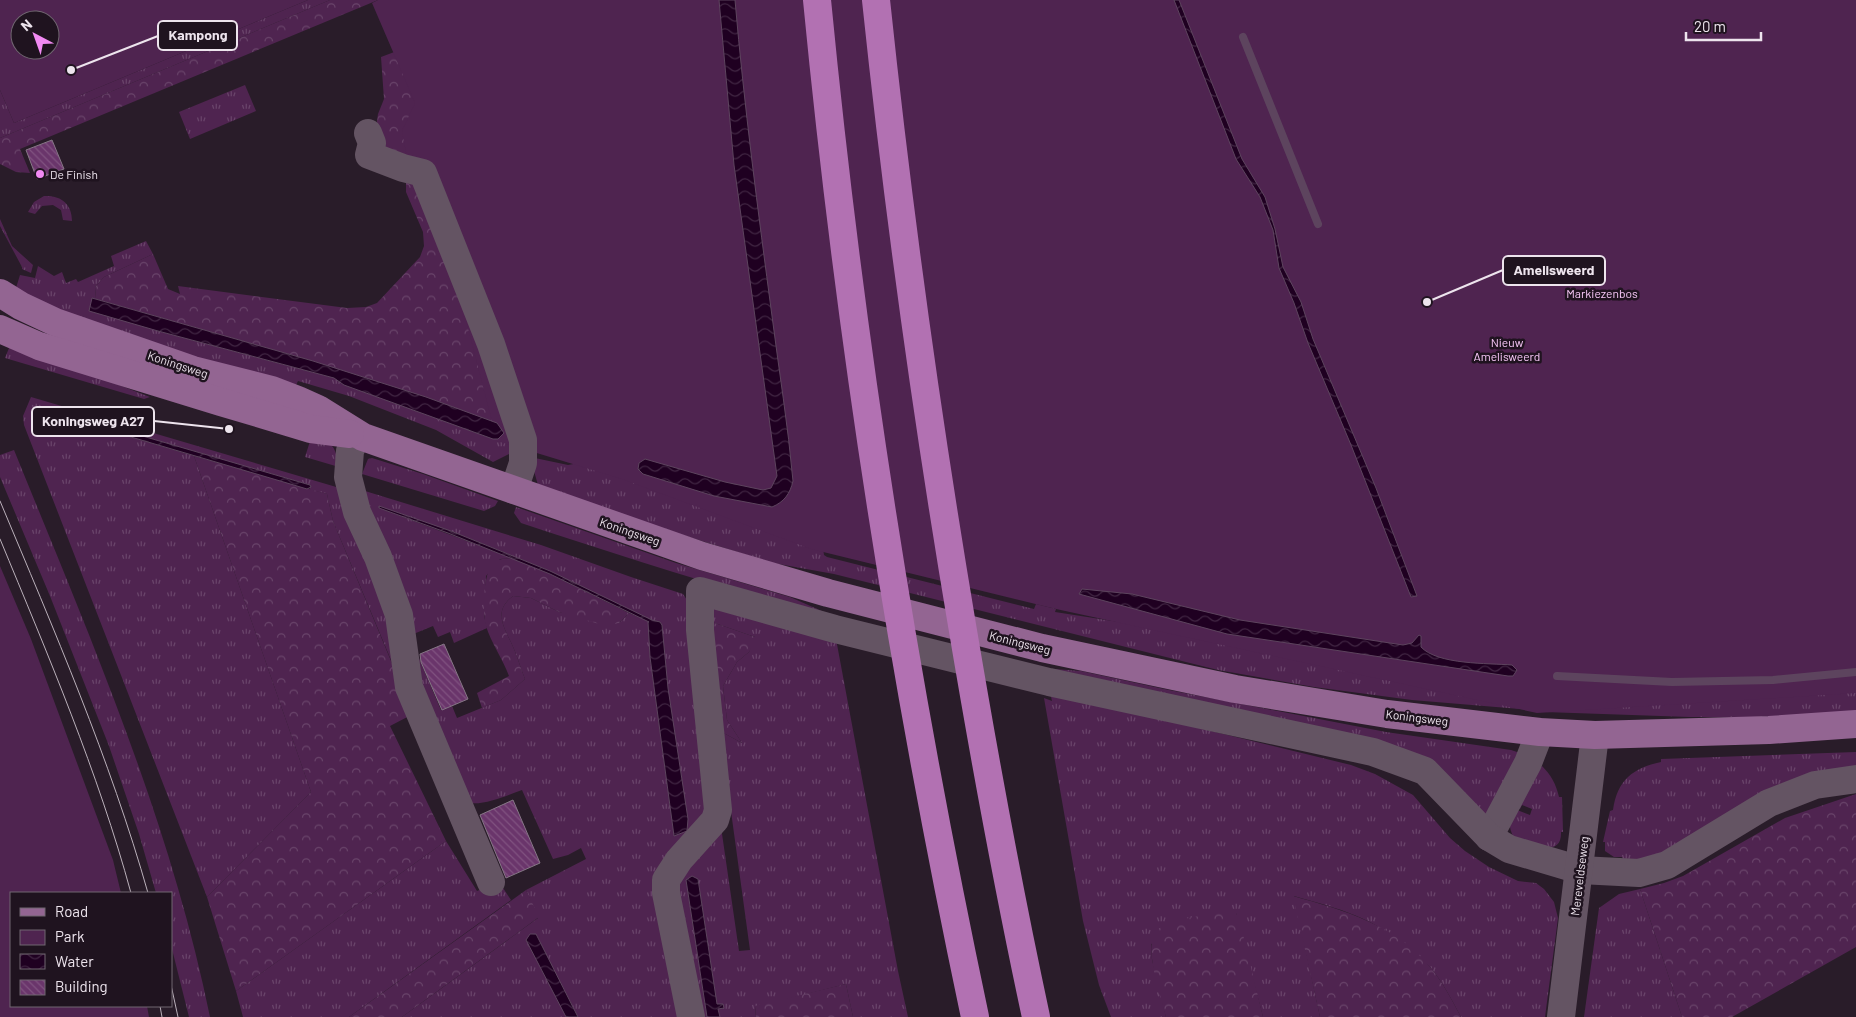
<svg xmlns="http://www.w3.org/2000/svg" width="1856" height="1017" font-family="Barlow,sans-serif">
	<defs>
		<pattern id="grass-tufts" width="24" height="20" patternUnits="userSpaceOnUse" patternTransform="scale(1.25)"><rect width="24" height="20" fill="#4f2450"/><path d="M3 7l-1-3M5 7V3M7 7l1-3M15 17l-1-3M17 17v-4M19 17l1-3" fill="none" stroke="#69446a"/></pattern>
		<pattern id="forest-crowns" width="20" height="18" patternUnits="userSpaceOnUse" patternTransform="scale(1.25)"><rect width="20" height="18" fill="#4f2450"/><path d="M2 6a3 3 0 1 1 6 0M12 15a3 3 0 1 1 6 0" fill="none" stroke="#69446a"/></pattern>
		<pattern id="water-waves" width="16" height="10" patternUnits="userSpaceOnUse" patternTransform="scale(1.25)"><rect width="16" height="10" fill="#1f0021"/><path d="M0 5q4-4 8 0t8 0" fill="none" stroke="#402542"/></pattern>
		<pattern id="building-back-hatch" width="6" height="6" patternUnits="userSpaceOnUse" patternTransform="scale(1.25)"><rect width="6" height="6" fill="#6a356b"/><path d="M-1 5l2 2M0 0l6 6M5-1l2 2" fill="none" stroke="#805280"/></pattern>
	</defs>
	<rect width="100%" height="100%" fill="#291c29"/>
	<g fill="url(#grass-tufts)">
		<path d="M308,0H330L0,138V90L14,123Z"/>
		<path d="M245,85L256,111L190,139L179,112Z"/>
		<path d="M44,196C61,195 72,204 72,221L63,220L61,210L53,205L42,206L35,214L28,212L34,202Z"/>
		<path d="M0,219L12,246L33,265L31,273L22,269V267L0,226Z"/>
		<path d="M146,241L153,254L104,277L95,287L96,299L92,298L158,331L334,378L344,385L493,439H514L511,453L493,462L436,430L349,396L298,381L295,387L218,365L47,307L16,288L20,275L35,278L38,266L54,276L62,272L66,283L76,279L78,282L114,266L111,256Z"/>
		<path d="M11,343L150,397L144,399L5,358Z"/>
		<path d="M31,397L343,489L375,564L401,684L333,521L327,494L307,489H310V485L98,423L97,427L194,456L311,792L207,897L24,425L23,416Z"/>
		<path d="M805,422L824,555L827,557L1034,609L1036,604L1056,609L1055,612L1145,626L1531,710L1412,700L1314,687L1218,670L834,574L773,563L641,522L538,485L530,457L568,465Z"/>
		<path d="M312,435C333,444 335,444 339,467L305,457Z"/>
		<path d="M14,450C89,635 170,820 210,1017H189L171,945V893H156L139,834L109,746L50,596L0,477V455Z"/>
		<path d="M372,458L423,474L498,501L495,506L484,511L362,474L368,459Z"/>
		<path d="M365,491L541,545L631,577L683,594L693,609L708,790L704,816L672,858L685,1017H578L536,934L566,1017H402L538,918L526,890L586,859L581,848L568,855L553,859L522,790C505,796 486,805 469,803L426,711L418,656L441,710L452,706L457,718L501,700L525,679C521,669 518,659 514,649C506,630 491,612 513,596L531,598L559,612L619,623L629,613L650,622V657L674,835L668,688L662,625L660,622L652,621L550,571L451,531L379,508L512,558L500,559L486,576L484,616L487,628L454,643L450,632L438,637L433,626L411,635L383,556Z"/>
		<path d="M516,507L676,563L790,597L824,612L823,615C721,588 621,556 521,523L514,513Z"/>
		<path d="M718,606L836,639L898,971L908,1017H853L846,984L755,1007L756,1017H720L718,1009L724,1008L717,1005L698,879L692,876L686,880L707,1017H696L672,890L721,827L739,951L750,950L720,731L742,743L727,720L723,686L737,662L749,652L755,637L709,621L713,610Z"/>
		<path d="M1054,669L1081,671L1169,690L1386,732L1511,750L1523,754L1517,771L1485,815L1443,780L1053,672Z"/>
		<path d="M1856,678V712L1755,717H1690L1545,712Z"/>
		<path d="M1050,692L1351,765L1375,774L1413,795L1450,838L1465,851L1489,867L1518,881L1536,883L1544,889L1554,902L1558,918L1545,1017H1461C1452,1000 1443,983 1431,968C1425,961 1417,956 1411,950C1373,917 1340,909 1294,896L1320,1017H1263L1236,913L1151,944L1152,960L1166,1017H1111L1099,985L1083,921L1044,698L1052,701Z"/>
		<path d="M1856,752V771L1675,850L1645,859L1623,860L1622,857H1614L1605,851V842H1603L1610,811L1613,810C1617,780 1633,768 1661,762V759Z"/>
		<path d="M1542,766C1551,775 1556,784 1559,797H1562L1563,832H1561C1562,860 1529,843 1514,838C1508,827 1509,820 1512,808L1530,815L1532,809L1522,805L1520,809L1513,805Z"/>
		<path d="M446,841L477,891L499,882L511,900L349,1017H243L236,991Z"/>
		<path d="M1640,889L1682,1017H1584L1599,908L1619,894Z"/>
	</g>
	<g fill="url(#forest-crowns)">
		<path d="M330,0H378L20,149L30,173L16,172L0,164V138Z"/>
		<path d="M413,45L514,439L313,361L96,299L95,287L104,277L153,254L168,289L180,294L178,286L347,308L366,307L377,303L420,257L424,246L423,232L406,192V176L379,145L376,129L378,114L384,99L381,57Z"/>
		<path d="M194,456L327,494L333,521L413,714L390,726L446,841L236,991L207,897L311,792Z"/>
		<path d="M512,558L550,574L629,613L619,623L606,626L559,612L531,598L513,596C491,612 506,630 514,649C518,659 521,669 525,679L501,700L482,708L477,693L509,676C503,659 491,643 486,626C482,612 483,574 493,563C498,558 506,559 512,558Z"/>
		<path d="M709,621L755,637L756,640L749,652L737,662L723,686L727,720L742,743L720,731Z"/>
		<path d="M1856,794V947L1732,1017H1682L1640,889L1664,883L1683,876L1785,818Z"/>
		<path d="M526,890L539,917L402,1017H349Z"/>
		<path d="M1293,896C1343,910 1397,925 1431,968C1443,983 1452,1000 1461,1017H1320Z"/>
		<path d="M1233,911L1236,913L1240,922L1263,1017H1166C1161,999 1145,950 1154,934C1162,918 1216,914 1233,911Z"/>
		<path d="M846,984L853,1017H756L755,1006Z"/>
	</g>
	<g fill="#4f2450" fill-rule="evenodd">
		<path d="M0,0H308L14,123L0,90ZM20,20H50V50H20Z"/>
		<path d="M378,0H1856V693L1537,713L1056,609L811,549L622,479L497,441L458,289L407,158L402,131L415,103L372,3Z"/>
		<path d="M0,566L31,639L113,860L121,893H11V1006H147L149,1017H0Z"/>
	</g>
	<g fill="url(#water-waves)" stroke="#5d445e">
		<path d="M719,0H735C744,105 758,211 772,316C779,371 788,425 793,481C790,494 784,502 772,507L714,496L643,474L638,469L639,463L645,459L725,482L763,490L771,488L777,476L734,165Z"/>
		<path d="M1174,0H1179L1242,159L1265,197L1275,229L1283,267L1301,302L1313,339L1376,488L1417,596L1411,597L1351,445L1308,343L1294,303L1279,268L1273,230L1260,197L1236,159Z"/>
		<path d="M92,298L313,361L426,397L497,423L504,433L498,439H493L344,385L334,378L158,331L89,311Z"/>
		<path d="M98,423L310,485L311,487L307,489L287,483L97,427Z"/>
		<path d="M379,506L451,531L550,571L652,620L660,622L662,625L668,688L688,819L687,831L674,836L650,657L648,622H649L550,574L448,533L379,508Z"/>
		<path d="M1082,589L1132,594L1240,620L1403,645L1412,643L1419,635L1421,636V647C1438,665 1488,663 1512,665L1517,670L1513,676H1508L1227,634L1079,594Z"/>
		<path d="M692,876L698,879L717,1004H723L724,1008L718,1009L720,1017H707L686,880Z"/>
		<path d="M530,934H536L578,1017H566L526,940Z"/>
	</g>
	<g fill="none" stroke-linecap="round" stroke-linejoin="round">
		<g stroke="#5d445e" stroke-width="8">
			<path d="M1243,37L1318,224"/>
			<path d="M1557,676L1672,682L1773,680L1856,672"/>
		</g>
	</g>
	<g fill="url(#building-back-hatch)" stroke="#867686">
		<path d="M52,140L64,169L37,179L26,150Z"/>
		<path d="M444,644L468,699L442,710L421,662L420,654Z"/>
		<path d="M513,800L540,863L506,878L480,815Z"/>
	</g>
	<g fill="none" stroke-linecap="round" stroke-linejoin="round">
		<g stroke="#645463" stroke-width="28">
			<path d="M368,133L372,143L369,155L403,168L423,173L491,344L523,440V463L514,490"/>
			<path d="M357,435L350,451L348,477L357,512L378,557L399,615L409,687L491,882"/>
			<path d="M1489,837L1528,763L1540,732"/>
			<path d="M691,1017L666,893V880L679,860L715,820L718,810L700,630V591L835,629L1049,682L1373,752L1425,771L1489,837L1509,849L1580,870L1639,873L1667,865L1769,803L1815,785L1856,779"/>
			<path d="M1561,1017L1595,735"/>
		</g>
		<g stroke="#936592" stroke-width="28">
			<path d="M0,293L21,306L55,322L193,370L272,390L298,400L318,409L363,437L702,556L828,593L1042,648L1235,689L1387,714L1540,732L1595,735L1769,730L1856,724"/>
			<path d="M0,329L39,346L221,402L311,429L350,434"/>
		</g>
		<g stroke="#b271b2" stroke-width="28">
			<path d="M817,0C850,341 904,682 975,1017"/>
			<path d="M876,0C898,209 927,418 962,625C984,756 1008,887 1036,1017"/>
		</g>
		<g stroke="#bbb1bb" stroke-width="1">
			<path d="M0,501C54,630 110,759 148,893"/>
			<path d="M0,539C48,655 98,772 131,893"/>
			<path d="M171,985L178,1017"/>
			<path d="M160,1006L162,1017"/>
		</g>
	</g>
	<circle fill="#f28af3" stroke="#1f131f" stroke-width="2" cx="40" cy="174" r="5"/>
	<g text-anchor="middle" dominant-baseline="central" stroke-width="5" stroke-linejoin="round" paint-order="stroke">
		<g font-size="12" fill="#ede4ed" stroke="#1f131f" text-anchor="start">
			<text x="50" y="174">De Finish</text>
		</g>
		<g font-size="12" fill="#f8c8f8" stroke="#1f131f">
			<text x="1602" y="293">Markiezenbos</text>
			<text x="1507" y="342">Nieuw<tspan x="1507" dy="14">Amelisweerd</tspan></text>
		</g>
		<g font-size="12" fill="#ede4ed" stroke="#1f131f">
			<text transform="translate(178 364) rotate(18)">Koningsweg</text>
			<text transform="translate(630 531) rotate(19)">Koningsweg</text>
			<text transform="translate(1020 642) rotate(14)">Koningsweg</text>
			<text transform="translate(1417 717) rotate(7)">Koningsweg</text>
			<text transform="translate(1579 876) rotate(-83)">Mereveldseweg</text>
		</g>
	</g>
	<path fill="none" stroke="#ede4ed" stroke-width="2" d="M71 70L158 36M1427 302L1503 270M229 429L154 421"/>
	<g fill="#ede4ed" stroke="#1f131f" stroke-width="2">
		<circle cx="71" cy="70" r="5"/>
		<circle cx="1427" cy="302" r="5"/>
		<circle cx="229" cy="429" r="5"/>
	</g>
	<g fill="#1f131f" stroke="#ede4ed" stroke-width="2">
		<rect x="158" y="21" width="79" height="29" rx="5"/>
		<rect x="1503" y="256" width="102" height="29" rx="5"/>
		<rect x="32" y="407" width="122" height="29" rx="5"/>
	</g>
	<g font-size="14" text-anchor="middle" font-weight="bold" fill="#ede4ed">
		<text x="198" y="40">Kampong</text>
		<text x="1554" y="275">Amelisweerd</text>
		<text x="93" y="426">Koningsweg A27</text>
	</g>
	<rect x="10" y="892" width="162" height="115" fill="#1f131f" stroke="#716771"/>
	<rect x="20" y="908" width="25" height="8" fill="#936592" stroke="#716771"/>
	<text x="55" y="917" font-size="15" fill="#ede4ed">Road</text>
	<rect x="20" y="930" width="25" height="15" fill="#4f2450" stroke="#716771"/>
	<text x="55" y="942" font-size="15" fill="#ede4ed">Park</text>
	<rect x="20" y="954" width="25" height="15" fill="url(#water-waves)" stroke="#716771"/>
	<text x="55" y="967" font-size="15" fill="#ede4ed">Water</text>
	<rect x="20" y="980" width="25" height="15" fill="url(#building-back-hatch)" stroke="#716771"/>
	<text x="55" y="992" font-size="15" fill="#ede4ed">Building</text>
	<g transform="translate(35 35) rotate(319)"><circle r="24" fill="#1f131f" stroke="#716771"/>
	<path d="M0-4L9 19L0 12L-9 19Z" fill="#f28af3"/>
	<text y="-8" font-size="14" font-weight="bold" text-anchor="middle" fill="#ede4ed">N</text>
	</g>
	<path d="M1686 32v8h75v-8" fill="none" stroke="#ede4ed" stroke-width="2.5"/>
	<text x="1694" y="32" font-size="15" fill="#ede4ed" stroke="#1f131f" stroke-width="4" paint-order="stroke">20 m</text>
</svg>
